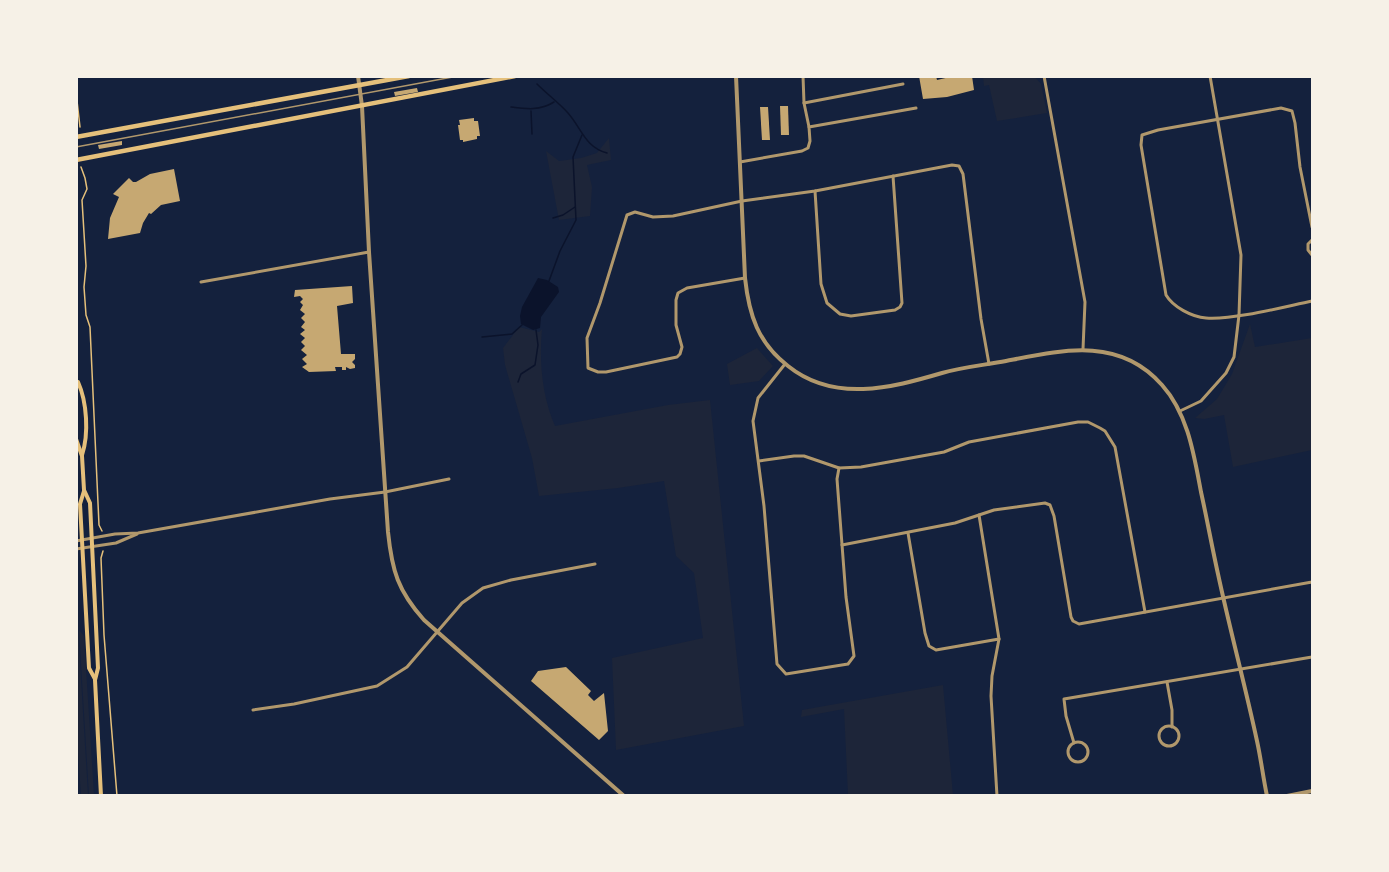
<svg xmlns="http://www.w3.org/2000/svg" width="1389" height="872" font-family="Commissioner,sans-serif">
	<rect width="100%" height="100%" fill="#14213d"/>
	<g fill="#1d2539">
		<path d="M983,77H1035L1041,84L1047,113L997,121L989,85L984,86Z"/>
		<path d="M609,138L611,160L587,165L592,187L590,216L559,220L546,151L559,161L581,158L597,153Z"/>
		<path d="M1250,324L1255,347L1312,338V450L1233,467L1224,415L1204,419L1195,418L1217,399L1232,374Z"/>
		<path d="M519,327L539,332L542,329C539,362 542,396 555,426L668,405L710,400L744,726L616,750L612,658L703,638L694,573L676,556L664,481L618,488L539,496L532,458L505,365L503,348Z"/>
		<path d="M757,348L773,366L759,381L730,385L727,364Z"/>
		<path d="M76,630H78L88,795H81L76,725Z"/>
		<path d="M79,630L84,636L94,795H89Z"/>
		<path d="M943,685L953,795H848L844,709L801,717L802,710Z"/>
	</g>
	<path fill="#0b132b" d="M538,278L547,280L558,287L559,292L541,317L540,328L533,330L521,324L520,316L522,307Z"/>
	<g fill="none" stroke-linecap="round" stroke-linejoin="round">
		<g stroke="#0b132b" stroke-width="1.5">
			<path d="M537,84C547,94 559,103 568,113C582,129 585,147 607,153"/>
			<path d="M511,107C526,109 540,111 554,102"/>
			<path d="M531,111L532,134"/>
			<path d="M553,218L563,215L575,207"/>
			<path d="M549,281L560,251L576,220L573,157L582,135"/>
			<path d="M482,337L512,334L522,325"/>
			<path d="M518,382L521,374L535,365L538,345L536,330"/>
		</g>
	</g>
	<g fill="#c6a872">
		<path d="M919,76H936L937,80L954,76H972L974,90L947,97L923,99Z"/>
		<path d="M417,88L418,92L395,96L394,92Z"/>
		<path d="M780,106H788L789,135H781Z"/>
		<path d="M760,107H768L770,140H762Z"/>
		<path d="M474,118V121H478L480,136H477V139L463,142V140H460L458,125H460L459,120Z"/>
		<path d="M122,141V145L99,149L98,145Z"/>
		<path d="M174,169L180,201L161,205L151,214L149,213L143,223L140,233L108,239L110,218L119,197L113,194L129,178L133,182H136L150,174Z"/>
		<path d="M352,286L353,303L337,306L341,354H355V359L352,362L355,365V368L350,369L346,367V370H342V367H335L336,371L309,372L302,367L307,364L302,359L307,355L301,350L305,346L301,342L305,338L300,334L305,330L301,327L305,322L301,318L305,314L300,310L303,305L300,302L303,299L300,296L294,297L295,290Z"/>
		<path d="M566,667L591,691L588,695L594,701L604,693L608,731L599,740L531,681L538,671Z"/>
	</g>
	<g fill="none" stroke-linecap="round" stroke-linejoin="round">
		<g stroke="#e5c07b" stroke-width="1.5">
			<path d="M76,92L80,127"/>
			<path d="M81,167L85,178L87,189L82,200L86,266L84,287L86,315L90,327L99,525L102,531"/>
			<path d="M103,551L101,558L104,635L117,796"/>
		</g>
		<path stroke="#b1986c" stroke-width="1.5" d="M76,147L458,76"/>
		<g stroke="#b1986c" stroke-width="3">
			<path d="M803,76L804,103L809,127"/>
			<path d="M1044,76L1085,302L1083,349"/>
			<path d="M804,103L903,84"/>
			<path d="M740,162L802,151L808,148L810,141L809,127L916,108"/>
			<path d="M815,191L821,284L827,303L840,314L851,316L895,310L900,307L902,303L893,176"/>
			<path d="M1312,227L1300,167L1295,123L1292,111L1281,108L1158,130L1142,135L1141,145L1166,295C1173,307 1192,317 1206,318C1234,320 1283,307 1312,301"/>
			<path d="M1312,240L1308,244V250L1312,255"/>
			<path d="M745,278L687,288L678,293L676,300V325L682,347L680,354L677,357L606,372H598L588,368L587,338L600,303L627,215L635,212L653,217L673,216L742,201L815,191L952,165L959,166L963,174L981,319L989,364"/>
			<path d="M201,282L369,252"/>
			<path d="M785,364L758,398L753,421L764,506L777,664L786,674L848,664L854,656L846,597L837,479L839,468"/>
			<path d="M1180,411L1201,401L1226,373L1234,357L1239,315L1241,255L1210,76"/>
			<path d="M759,461L794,456H804L839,468L861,467L944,452L969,442L1078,422H1088L1100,428L1105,431L1115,447L1145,612"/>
			<path d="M979,515L999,639L992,676L991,696L997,796"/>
			<path d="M908,533L925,633L929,646L936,650L999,639"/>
			<path d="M76,541L115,534L138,533L330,499L385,492L449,479"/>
			<path d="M842,545L955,523L994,510L1045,503L1050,505L1054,516L1071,617L1073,621L1079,624L1312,582"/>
			<path d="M76,549L116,543L137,534"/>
			<path d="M1167,682L1172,710V727"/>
			<path d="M253,710L294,704L377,686L407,667L462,603L483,588L511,580L595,564"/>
			<circle cx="1169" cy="736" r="10"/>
			<circle cx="1078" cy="752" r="10"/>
			<path d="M1074,743L1066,716L1064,699L1312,657"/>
		</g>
		<g stroke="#b1986c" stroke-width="4">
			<path d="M358,76L362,106L369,252L388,532C392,571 398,591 424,620L624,796"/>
			<path d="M736,76L745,278C749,315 758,343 788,366C834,403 891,388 942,373C963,367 985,365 1006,361C1062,350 1119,336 1162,385C1188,414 1194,455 1201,492C1207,519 1212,547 1218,574C1230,630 1245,685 1257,741C1261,759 1263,777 1267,796"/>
			<path d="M1287,796L1312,791"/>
		</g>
		<g stroke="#e5c07b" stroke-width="4">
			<path d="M76,358V387"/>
			<path d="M78,382C87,402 89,434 82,455"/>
			<path d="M76,439L82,456L84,490L90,503L98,668L95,680L101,796"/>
			<path d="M84,491L80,504L89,668L95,679"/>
		</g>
		<g stroke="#e5c07b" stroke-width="4.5">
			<path d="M76,137L409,76"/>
			<path d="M76,160L515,76"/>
		</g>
	</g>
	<rect width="1389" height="872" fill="none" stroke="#f6f1e7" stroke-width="156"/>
</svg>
